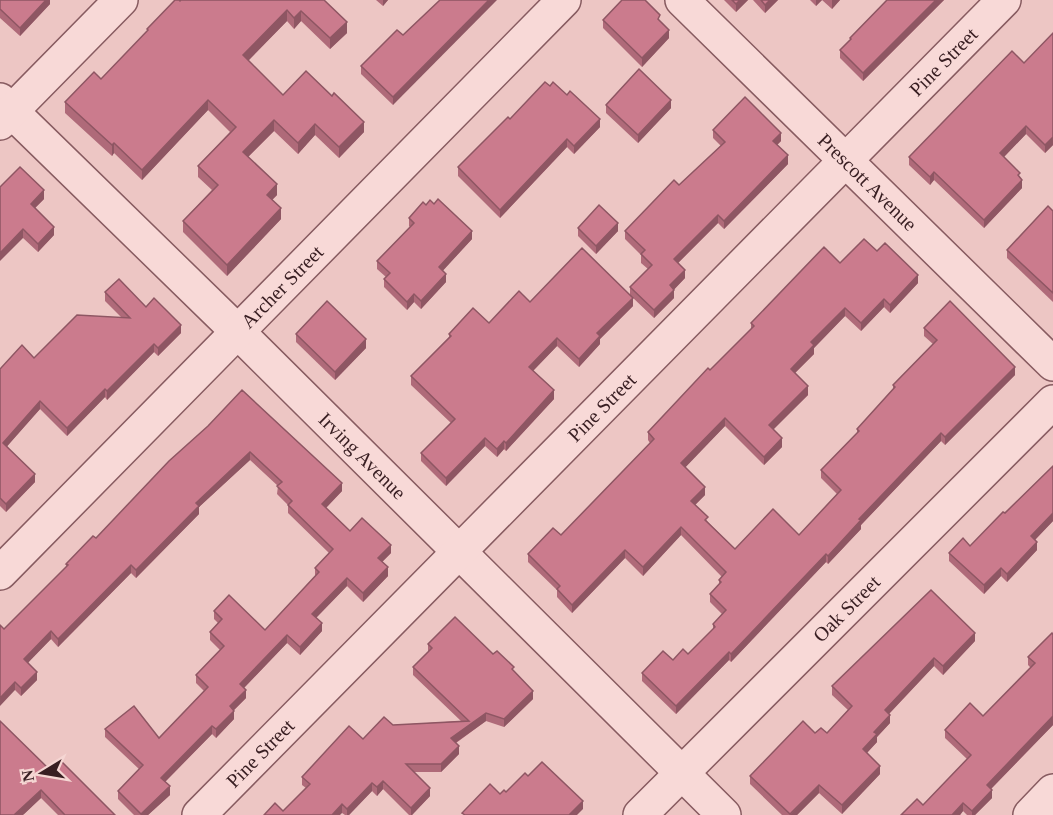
<svg xmlns="http://www.w3.org/2000/svg" width="1053" height="815" font-family="'Times New Roman',serif">
	<rect width="100%" height="100%" fill="#edc6c4"/>
	<g fill="none" stroke-linecap="round" stroke-linejoin="round">
		<defs>
			<g id="minor">
				<path id="s1" d="M682,0L1053,364"/>
				<path id="s2" d="M0,100L237,331L724,815"/>
				<path d="M0,123L121,0"/>
				<path id="s3" d="M0,573L564,0"/>
				<path id="s4" d="M199,815L1004,0"/>
				<path id="s5" d="M640,815L1053,402"/>
				<path d="M1030,815L1053,791"/>
			</g>
		</defs>
		<use href="#minor" stroke="#875b60" stroke-width="36"/>
		<use href="#minor" stroke="#f8d9d7" stroke-width="33"/>
	</g>
	<g fill="#af6a79">
		<path d="M0,0H50V4L20,36L0,18Z"/>
		<path d="M324,0L347,33L330,49L301,21L294,29L287,21L248,61L283,95L364,132L339,158L315,135L298,154L274,131L248,157L277,195L272,200L281,219L227,276L183,232V221L212,190L198,177V166L230,132L208,110L142,180L114,153L112,156L65,113V102L101,79L147,32V29L180,1Z"/>
		<path d="M376,0H388L383,6Z"/>
		<path d="M724,0H748L736,12Z"/>
		<path d="M753,0H778L765,13Z"/>
		<path d="M810,0H822L816,6Z"/>
		<path d="M822,0H840L832,9Z"/>
		<path d="M887,0H944L863,81L840,58V50L850,41V38Z"/>
		<path d="M421,19L393,105L361,74V66L403,35Z"/>
		<path d="M603,20L660,21L669,38L642,67L603,28Z"/>
		<path d="M1053,33V145L1045,153L1026,134L1004,157L1020,177L1022,188L984,228L934,180L930,185L909,165V157L1024,63Z"/>
		<path d="M606,105L671,108L638,143L606,113Z"/>
		<path d="M510,119L600,127L574,154L567,147L500,218L458,176V167Z"/>
		<path d="M713,130L781,141L777,145L788,164L724,229L718,223L678,263L685,278L674,289V298L654,318L630,295V287L648,269L641,263V255L625,239V231L679,185L721,146L713,138Z"/>
		<path d="M0,187L44,199L35,208L54,235L38,252L23,238Z"/>
		<path d="M1053,211V302L1007,258V250Z"/>
		<path d="M409,218L472,239L443,270L446,282L421,309L414,302L407,310L384,287V279L386,277L377,269V261L410,227L409,226Z"/>
		<path d="M578,228L618,231L596,254L578,236Z"/>
		<path d="M877,251L918,283L890,313L884,307L861,331L845,316L814,348V354L795,373L808,395L773,429L782,447L764,465L725,426L685,467L705,495L695,505L708,522L735,549L799,535L837,494L821,478V470L857,433V429L893,389V385L933,344L924,336V328L1015,375L945,445L941,441L861,525V529L828,564L826,562L731,662L729,660L676,714L642,681V673L688,654L713,629V624L722,614L710,602V594L719,585V580L722,577L681,535L643,576L625,558L572,613L557,597V590L528,562V554L561,535L650,443L648,440V432L751,330V323L840,263Z"/>
		<path d="M105,292L146,307L181,333L158,356L154,352L107,400L105,397L67,436L40,409L7,446L35,482L6,512L0,506V369L34,358L122,318L105,301Z"/>
		<path d="M530,302L633,306L600,339V344L579,367L557,346L533,371L554,399L506,451L504,449L497,457L485,446L446,486L421,461V453L451,423L411,385V376L449,337V334L489,323Z"/>
		<path d="M296,334L366,348L335,380L296,342Z"/>
		<path d="M208,426L342,491L326,508L350,531L391,553L382,562L388,576L363,602L347,586L316,618L322,631L300,655L287,643L244,688L246,698L234,710V719L216,738L212,734L165,782L170,795L148,815H134L118,799V791L139,769L105,737V729L159,738L204,691L196,683V675L220,650L210,640V632L218,623L214,619V611L265,630L315,576V568L329,553L288,513V505L277,494L278,486L250,460L199,507V514L136,578L131,573L58,647L51,639L28,662L37,680L21,696L15,690L4,629L66,567V564L96,538Z"/>
		<path d="M1053,466V521L1035,540L1037,550L1007,582L1001,576L984,594L949,561V553L970,546Z"/>
		<path d="M1053,635V725L991,789L992,798L975,815H967L963,811L960,815H901L923,805L967,759L945,738V730L983,716L1031,668L1028,665V657Z"/>
		<path d="M975,641L943,675L934,666L889,714L890,723L877,737V742L867,753L880,774L842,814L819,793L797,815H782L750,784V776L815,733H827L848,710L832,695V686Z"/>
		<path d="M428,644L493,654L514,672L533,699L504,727L486,721L456,743L459,754L441,772H414L430,796L412,815H409L383,789L377,796L372,791L349,815H345L342,813L283,811L306,788L302,785V777L363,739L393,725L461,721L413,675V667L428,652Z"/>
		<path d="M51,771L115,815H58L41,798L23,815Z"/>
	</g>
	<g fill="#8e5663">
		<path d="M46,0H50V4L20,36V28Z"/>
		<path d="M383,0H388L383,6Z"/>
		<path d="M489,0H497L393,105V97Z"/>
		<path d="M740,0H748L736,12V4Z"/>
		<path d="M770,0H778L765,13V5Z"/>
		<path d="M816,0H822L816,6Z"/>
		<path d="M832,0H840L832,9Z"/>
		<path d="M936,0H944L863,81V73Z"/>
		<path d="M287,10V21L243,66V55Z"/>
		<path d="M301,11V21L294,29V18Z"/>
		<path d="M347,22V33L330,49V38Z"/>
		<path d="M669,30V38L642,67V58Z"/>
		<path d="M208,100V110L142,180V170Z"/>
		<path d="M671,100V108L638,143V135Z"/>
		<path d="M600,119V127L574,154V146Z"/>
		<path d="M274,120V131L243,162V152Z"/>
		<path d="M364,122V132L339,158V147Z"/>
		<path d="M315,124V135L298,154V143Z"/>
		<path d="M1026,126V134L1000,161V153Z"/>
		<path d="M781,133V141L773,149V141Z"/>
		<path d="M1053,137V145L1045,153V145Z"/>
		<path d="M567,139V147L500,218V210Z"/>
		<path d="M114,143V153L112,156V145Z"/>
		<path d="M788,155V164L724,229V221Z"/>
		<path d="M934,172V180L930,185V177Z"/>
		<path d="M1022,180V188L984,228V220Z"/>
		<path d="M277,184V195L267,205V195Z"/>
		<path d="M44,190V199L31,212V204Z"/>
		<path d="M281,208V219L227,276V265Z"/>
		<path d="M718,215V223L674,267V259Z"/>
		<path d="M618,223V231L596,254V246Z"/>
		<path d="M54,227V235L38,252V244Z"/>
		<path d="M23,229V238L0,261V253Z"/>
		<path d="M472,231V239L439,275V267Z"/>
		<path d="M685,270V278L670,294V285Z"/>
		<path d="M446,274V282L421,309V301Z"/>
		<path d="M918,275V283L890,313V305Z"/>
		<path d="M674,290V298L654,318V310Z"/>
		<path d="M414,294V302L407,310V302Z"/>
		<path d="M633,298V306L600,339V344L579,367V359L597,333Z"/>
		<path d="M884,299V307L861,331V323Z"/>
		<path d="M845,308V316L814,348V354L791,377V369L811,342Z"/>
		<path d="M181,325V333L158,356V348Z"/>
		<path d="M557,338V346L529,375V367Z"/>
		<path d="M366,339V348L335,380V372Z"/>
		<path d="M154,344V352L107,400V391Z"/>
		<path d="M1015,367V375L945,445V437Z"/>
		<path d="M808,386V395L769,434V425Z"/>
		<path d="M105,389V397L67,436V428Z"/>
		<path d="M554,390V399L506,451V443Z"/>
		<path d="M40,401V409L3,451V443Z"/>
		<path d="M725,418V426L681,472V463Z"/>
		<path d="M941,433V441L861,525V529L828,564V556L859,519Z"/>
		<path d="M485,438V446L446,486V478Z"/>
		<path d="M782,438V447L764,465V457Z"/>
		<path d="M504,441V449L497,457V449Z"/>
		<path d="M250,452V460L199,507V514L136,578V570L196,503Z"/>
		<path d="M35,474V482L6,512V504Z"/>
		<path d="M342,483V491L322,512V504Z"/>
		<path d="M705,487V495L691,509V501Z"/>
		<path d="M1053,513V521L1031,544V536Z"/>
		<path d="M681,527V535L643,576V567Z"/>
		<path d="M1037,542V550L1007,582V574Z"/>
		<path d="M391,545V553L378,566V558Z"/>
		<path d="M625,550V558L572,613V605Z"/>
		<path d="M826,554V562L731,662V654Z"/>
		<path d="M131,565V573L58,647V639Z"/>
		<path d="M388,567V576L363,602V593Z"/>
		<path d="M1001,568V576L984,594V585Z"/>
		<path d="M347,578V586L312,622V614Z"/>
		<path d="M322,623V631L300,655V647Z"/>
		<path d="M51,631V639L24,667V659Z"/>
		<path d="M975,633V641L943,675V666Z"/>
		<path d="M287,635V643L240,692V684Z"/>
		<path d="M729,652V660L676,714V706Z"/>
		<path d="M934,658V666L885,718V710Z"/>
		<path d="M37,672V680L21,696V688Z"/>
		<path d="M15,682V690L0,706V698Z"/>
		<path d="M246,690V698L230,714V706Z"/>
		<path d="M533,691V699L504,727V719Z"/>
		<path d="M234,711V719L216,738V729Z"/>
		<path d="M486,713V721L451,746V738Z"/>
		<path d="M890,715V723L877,737V742L863,757V749L874,732Z"/>
		<path d="M1053,716V725L987,793V785Z"/>
		<path d="M212,726V734L161,786V778Z"/>
		<path d="M459,746V754L441,772V764Z"/>
		<path d="M880,766V774L842,814V805Z"/>
		<path d="M383,781V789L377,796V787Z"/>
		<path d="M372,783V791L349,815H347V809Z"/>
		<path d="M819,785V793L797,815H790Z"/>
		<path d="M170,786V795L148,815H141V814Z"/>
		<path d="M430,788V796L412,815H411V808Z"/>
		<path d="M41,790V798L23,815H14Z"/>
		<path d="M992,790V798L975,815H972V811Z"/>
		<path d="M583,801V809L577,815H569Z"/>
		<path d="M963,803V811L960,815H952Z"/>
		<path d="M342,804V813L340,815H332Z"/>
	</g>
	<g fill="#cb7b8d" stroke="#8e5663" stroke-width="1.5">
		<path d="M0,0H46L20,28L0,9Z"/>
		<path d="M175,0H179L180,1L181,0H324L347,22L330,38L301,11L294,18L287,10L243,55L283,95L306,71L332,96L334,93L364,122L339,147L315,124L298,143L274,120L243,152L277,184L267,195L281,208L227,265L183,221L218,185L198,166L236,127L208,100L142,170L114,143L112,145L65,102L94,72L101,79L148,30L147,29Z"/>
		<path d="M440,0H489L393,97L361,66L397,30L403,35Z"/>
		<path d="M622,0H645L660,15L658,19L669,30L642,58L603,20Z"/>
		<path d="M732,0H740L736,4Z"/>
		<path d="M761,0H770L765,5Z"/>
		<path d="M887,0H936L863,73L840,50L851,39L850,38Z"/>
		<path d="M1053,33V137L1045,145L1026,126L1000,153L1020,173L1018,175L1022,180L984,220L934,172L930,177L909,157L1012,51L1024,63Z"/>
		<path d="M639,69L671,100L638,135L606,105Z"/>
		<path d="M545,82L550,86L553,82L567,95L570,91L600,119L574,146L567,139L500,210L458,167L508,117L510,119Z"/>
		<path d="M745,97L781,133L773,141L788,155L724,221L718,215L674,259L685,270L670,285L674,290L654,310L630,287L652,265L641,254L645,250L625,231L674,180L679,185L725,142L713,130Z"/>
		<path d="M20,167L44,190L31,204L54,227L38,244L23,229L0,253V187Z"/>
		<path d="M438,199L472,231L439,267L446,274L421,301L414,294L407,302L384,279L390,273L377,261L414,223L409,218L423,202L426,205L430,200L434,204Z"/>
		<path d="M599,205L618,223L596,246L578,228Z"/>
		<path d="M1048,206L1053,211V293L1007,250Z"/>
		<path d="M864,239L877,251L885,243L918,275L890,305L884,299L861,323L845,308L811,342L814,345L791,369L808,386L769,425L782,438L764,457L725,418L681,463L705,487L691,501L708,517L705,520L735,549L773,509L799,535L841,490L821,470L859,431L857,429L895,387L893,385L937,340L924,328L950,301L1015,367L945,437L941,433L859,519L861,520L828,556L826,554L731,654L729,652L676,706L642,673L663,651L673,660L683,649L688,654L715,627L713,624L726,610L710,594L721,582L719,580L726,572L681,527L643,567L625,550L572,605L557,589L560,586L528,554L553,528L561,535L654,439L648,432L708,368L710,370L754,326L751,323L824,247L840,263Z"/>
		<path d="M582,248L633,298L597,333L600,336L579,359L557,338L529,367L554,390L506,443L504,441L497,449L485,438L446,478L421,453L455,419L411,376L451,336L449,334L473,308L489,323L519,291L530,302Z"/>
		<path d="M119,279L146,307L154,298L181,325L158,348L154,344L107,391L105,389L67,428L40,401L3,443L35,474L6,504L0,498V369L22,345L34,358L77,315L130,318L105,292Z"/>
		<path d="M327,301L366,339L335,372L296,334Z"/>
		<path d="M242,390L342,483L322,504L350,531L362,518L391,545L378,558L388,567L363,593L347,578L312,614L322,623L300,647L287,635L240,684L246,690L230,706L234,711L216,729L212,726L161,778L170,786L141,814L118,791L143,765L105,729L134,706L159,738L208,687L196,675L224,646L210,632L222,619L214,611L229,595L265,630L319,572L315,568L333,549L288,505L292,501L277,486L282,482L250,452L196,503L199,506L136,570L131,565L58,639L51,631L24,659L37,672L21,688L15,682L0,698V625L4,629L68,565L66,564L93,536L96,538L169,461L208,426Z"/>
		<path d="M1053,466V513L1031,536L1037,542L1007,574L1001,568L984,585L949,553L963,538L970,546L1003,512L1005,513Z"/>
		<path d="M931,590L975,633L943,666L934,658L885,710L890,715L874,732L877,734L863,749L880,766L842,805L819,785L790,814L750,776L803,721L815,733L821,728L827,733L852,706L832,686Z"/>
		<path d="M455,617L493,654L497,651L514,667L512,669L533,691L504,719L486,713L451,738L459,746L441,764H406L430,788L411,808L383,781L377,787L372,783L347,809L342,804L332,815H264L275,803L283,811L310,784L302,777L349,726L363,739L384,717L393,725L469,721L413,667L432,648L428,644Z"/>
		<path d="M1052,633L1053,635V716L987,785L992,790L972,811L963,803L952,815H901L917,799L923,805L971,755L945,730L970,703L983,716L1035,663L1028,657Z"/>
		<path d="M0,721L51,771L61,761L115,815H65L41,790L14,815H0Z"/>
		<path d="M542,762L583,801L569,815H465L462,813L490,784L500,794L504,790L506,792L525,773L528,776Z"/>
	</g>
	<g text-anchor="middle" dominant-baseline="central" stroke-width="4.5" stroke-linejoin="round" paint-order="stroke">
		<g font-size="20" fill="#381e22" stroke="#f5d6d3">
			<text stroke="none"><textPath href="#s4" startOffset="1059">Pine Street</textPath></text>
			<text stroke="none"><textPath href="#s1" startOffset="260">Prescott Avenue</textPath></text>
			<text stroke="none"><textPath href="#s3" startOffset="402">Archer Street</textPath></text>
			<text stroke="none"><textPath href="#s4" startOffset="573">Pine Street</textPath></text>
			<text stroke="none"><textPath href="#s2" startOffset="508">Irving Avenue</textPath></text>
			<text stroke="none"><textPath href="#s5" startOffset="292">Oak Street</textPath></text>
			<text stroke="none"><textPath href="#s4" startOffset="87">Pine Street</textPath></text>
		</g>
	</g>
	<g transform="translate(42 773) rotate(259)" stroke="#f5d6d3" stroke-width="4.5" paint-order="stroke">
	<path d="M0-4.5L10 22L0 15L-10 22Z" fill="#381e22"/>
	<text y="-9" font-size="16" font-weight="bold" text-anchor="middle" fill="#381e22">N</text>
	</g>
</svg>
